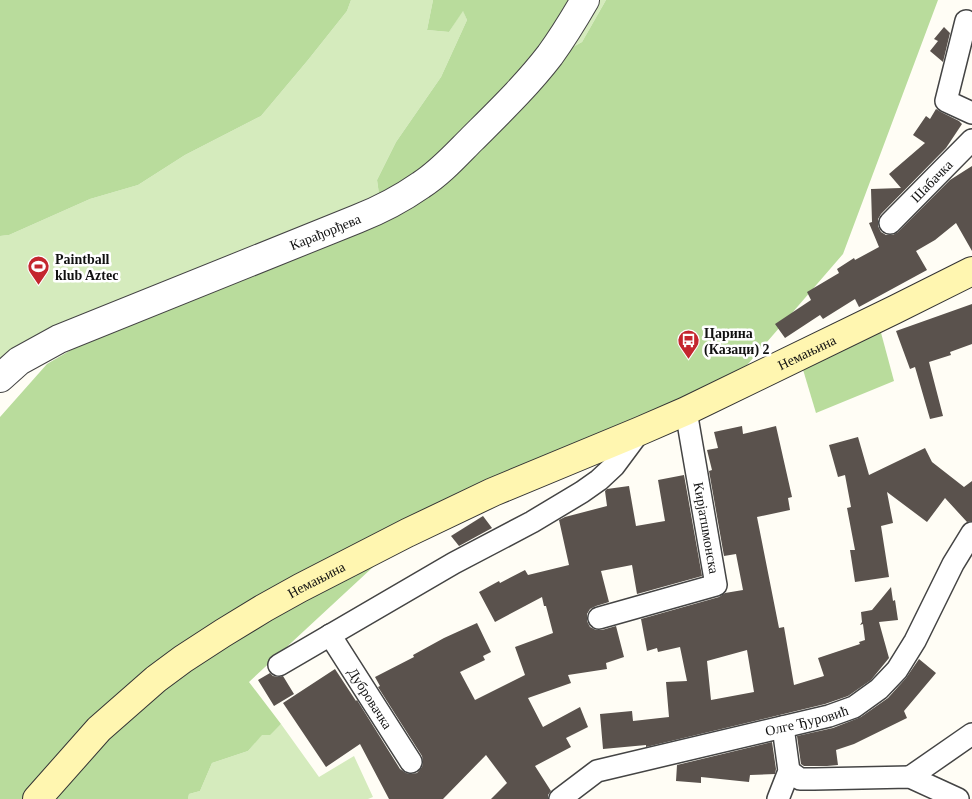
<svg xmlns="http://www.w3.org/2000/svg" width="972" height="799" font-family="Georgia,serif">
	<rect width="100%" height="100%" fill="#fffdf5"/>
	<g fill="#d5ebbd">
		<path d="M351,0H433L427,30L449,32L463,10L467,20L441,77L396,142L377,180L379,194L229,260L0,363V236L9,235L90,199L138,185L185,155L261,116L308,60L347,11Z"/>
		<path d="M596,0H606L582,42L562,53Z"/>
		<path d="M281,724L319,777L354,756L373,797L368,799H188L189,794L200,791L212,763L248,751L262,734H270Z"/>
	</g>
	<g fill="#b9dc9c">
		<path d="M0,0H351L347,11L308,60L261,116L185,155L138,185L90,199L9,235L0,236Z"/>
		<path d="M433,0H570L567,8L533,58L463,136L412,176L379,194L377,180L396,142L441,77L467,20L463,11L449,32L427,30Z"/>
		<path d="M606,0H938L843,254L735,379L440,505L249,682L281,724L270,735H262L248,751L212,763L200,791L189,794L188,799H0V417L47,364L76,347L366,228L562,53L582,42Z"/>
		<path d="M880,329L894,381L816,413L801,363Z"/>
	</g>
	<g fill="#5a524d" fill-rule="evenodd">
		<path d="M944,27L950,33L943,62L930,51L938,41L934,39Z"/>
		<path d="M936,109L941,112L959,121L962,124L946,148L881,214L878,219V226L881,232L886,235H893L898,232L950,180L972,166V251L956,223L935,240L916,251L927,270L859,307L855,299L823,319L820,315L785,338L775,324L811,300L807,292L839,273L837,269L854,258L855,260L879,247L869,223L872,222L871,189L901,188L889,174L925,143L913,135L926,116L930,119Z"/>
		<path d="M972,304V344L950,352L951,355L929,362L943,416L930,419L915,367L910,369L896,331Z"/>
		<path d="M742,426L743,434L776,426L792,497L788,498L790,510L757,517L779,628L784,627L794,685L824,676L818,658L860,644L859,642L865,640L863,624L860,625L862,622L861,612L872,610L891,587L893,601L895,600L898,620L879,622L889,658L871,680L848,696L825,704L646,747V745L603,749L600,714L632,711L633,721L669,717L666,682L687,681L680,647L658,652L657,648L647,651L641,619L719,597L725,593L743,590L736,554L724,556L709,471L712,470L707,450L718,448L714,432ZM747,650L754,692L711,700L707,661Z"/>
		<path d="M858,437L869,475L925,448L932,462L964,487L972,481V521L967,522L945,498L927,522L887,492L893,523L881,526L889,577L855,582L850,550H855L847,508L851,507L845,475L838,477L829,445Z"/>
		<path d="M684,475L702,576L637,594L632,565L601,571L609,602L596,606L590,609L587,614V621L590,627L596,630H602L616,626L624,657L606,663L607,669L568,675L571,683L528,698L543,727L580,707L588,727L566,738L571,747L535,766L551,791L548,795V799H491L507,783L486,755L443,799H389L360,744L326,767L283,703L335,669L356,701L357,700L400,769L406,773L411,774L417,773L422,767L423,762L422,756L378,687L380,686L375,677L414,657L413,655L444,638L477,623L491,652L483,656L485,660L460,672L475,700L525,675L515,647L553,633L546,606H544L542,597L495,622L479,592L499,581L500,583L525,570L528,575L569,565L559,520L565,517L607,506L605,491L607,489L629,486L636,526L665,521L658,480Z"/>
		<path d="M483,516L492,528L459,546L451,536Z"/>
		<path d="M919,659L936,673L904,711L907,718L854,744L836,750L838,765L827,766H804L801,764L797,736L833,728L861,717L888,698L906,678Z"/>
		<path d="M270,673L273,676L279,677L283,676L294,694L274,706L258,680Z"/>
		<path d="M772,742L776,769L775,774L750,775L749,782L701,777V783L676,781L677,765Z"/>
	</g>
	<g fill="none" stroke-linecap="round" stroke-linejoin="round">
		<defs>
			<g id="minor">
				<path d="M966,21L946,101L972,113"/>
				<path id="s1" d="M890,223L972,140"/>
				<path d="M599,618L716,585L686,411"/>
				<path id="s2" d="M330,635L411,762"/>
				<path d="M279,665L454,563L532,522L582,492L599,480L614,466L640,431"/>
				<path d="M789,771L800,779H814L910,777L958,799"/>
				<path d="M910,777L972,734"/>
				<path id="s3" d="M560,799L597,771L829,716L854,707L879,689L897,670L915,641L953,564L972,533"/>
				<path d="M778,799L789,771L783,727"/>
			</g>
			<g id="tertiary">
				<path id="s4" d="M0,378L19,361L59,339L357,219C380,210 401,199 421,185C440,173 456,155 472,139C499,112 527,85 550,55C563,37 574,19 585,0"/>
			</g>
			<g id="secondary">
				<path id="s5" d="M37,799L99,729L156,679L183,659L223,633L264,608L300,588L407,533L493,492L640,431L686,411L894,310L972,271"/>
			</g>
		</defs>
		<use href="#minor" stroke="#444" stroke-width="24"/>
		<use href="#tertiary" stroke="#444" stroke-width="30"/>
		<use href="#secondary" stroke="#333" stroke-width="30"/>
		<use href="#minor" stroke="#fff" stroke-width="21"/>
		<use href="#tertiary" stroke="#fff" stroke-width="28"/>
		<use href="#secondary" stroke="#fff6b0" stroke-width="28"/>
	</g>
	<defs>
		<symbol id="stadium-pin" viewBox="-11 -11 22 30"><path d="M0 17L-7.5 6A9.5 9.5 0 1 1 7.5 6Z" fill="#c4262e" stroke="#fff"/><path d="M0-5a6.5 5 0 1 0 0 10a6.5 5 0 1 0 0-10ZM-3.5-1.8h7v3.6h-7Z" fill="#fff"/></symbol>
		<symbol id="bus-pin" viewBox="-11 -11 22 30"><path d="M0 17L-7.5 6A9.5 9.5 0 1 1 7.5 6Z" fill="#c4262e" stroke="#fff"/><path d="M-5-6H5V4H4V6H2V4H-2V6H-4V4H-5ZM-3.5-4V0h7V-4ZM-3.5 1.2v1.5H-2V1.2ZM2 1.2v1.5H3.5V1.2Z" fill="#fff"/></symbol>
	</defs>
	<g fill-rule="evenodd">
		<use href="#stadium-pin" x="26" y="254" width="25" height="34"/>
		<use href="#bus-pin" x="676" y="328" width="25" height="34"/>
	</g>
	<g text-anchor="middle" dominant-baseline="central" stroke-width="5" stroke-linejoin="round" paint-order="stroke">
		<g font-size="14" fill="#111" stroke="#fff">
			<text stroke="none"><textPath href="#s1" startOffset="59">Шабачка</textPath></text>
			<text stroke="none"><textPath href="#s4" startOffset="358">Карађорђева</textPath></text>
			<text stroke="none"><textPath href="#s5" startOffset="899">Немањина</textPath></text>
			<text transform="translate(706 528) rotate(80)">Кирјатшмонска</text>
			<text stroke="none"><textPath href="#s5" startOffset="358">Немањина</textPath></text>
			<text stroke="none"><textPath href="#s2" startOffset="75">Дубровачка</textPath></text>
			<text stroke="none"><textPath href="#s3" startOffset="262">Олге Ђуровић</textPath></text>
		</g>
		<g font-size="14" font-weight="bold" fill="#111" stroke="#fff" text-anchor="start">
			<text x="55" y="259">Paintball<tspan x="55" dy="16">klub Aztec</tspan></text>
			<text x="704" y="333">Царина<tspan x="704" dy="16">(Казаци) 2</tspan></text>
		</g>
	</g>
</svg>
